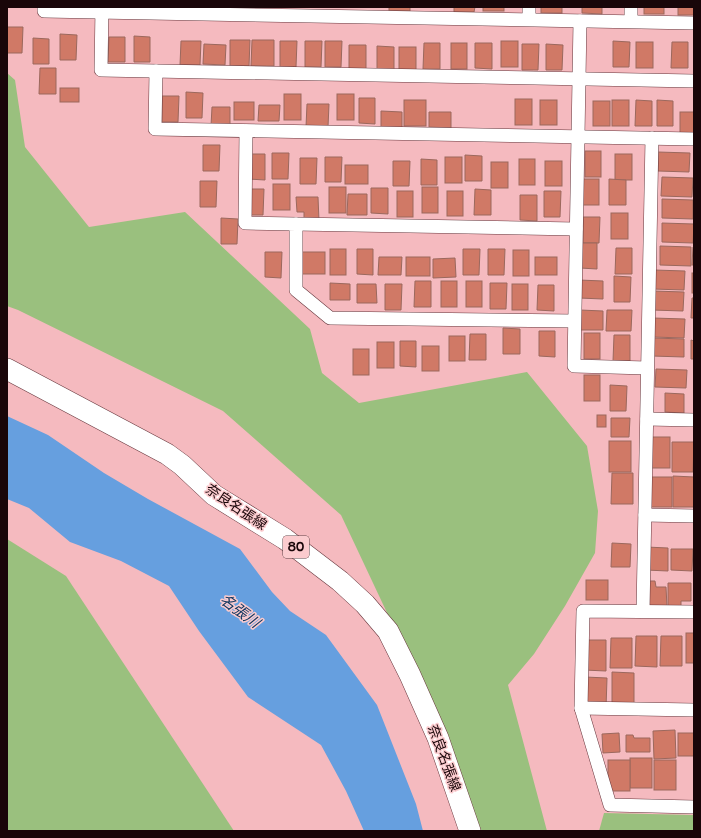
<svg xmlns="http://www.w3.org/2000/svg" width="701" height="838" font-family="'Varela Round','Noto Sans JP',sans-serif">
	<rect width="100%" height="100%" fill="#f5babf"/>
	<g fill="#9ac07e">
		<path d="M7,73L15,80L25,147L89,227L185,212L310,329L322,373L359,403L527,372L587,446L598,511L595,553L565,606L534,654L508,685L547,831H478L413,668L341,515L223,411L18,310L7,306Z"/>
		<path d="M7,539L66,576L234,831H7Z"/>
		<path d="M604,813L694,815V831H599Z"/>
	</g>
	<path fill="#669fdf" d="M7,416L48,435L104,473L148,499L240,549L272,592L290,611L326,635L377,705L416,804L423,831H364L346,791L321,745L248,697L199,631L169,586L121,561L70,542L29,508L7,499Z"/>
	<g fill="#d07966" stroke="#9b685d">
		<rect x="389" y="7" width="21" height="4"/>
		<path d="M454,7H475L474,12H454Z"/>
		<rect x="483" y="7" width="21" height="4"/>
		<rect x="541" y="7" width="21" height="6"/>
		<path d="M582,7H602V14L582,13Z"/>
		<rect x="644" y="7" width="20" height="7"/>
		<rect x="678" y="7" width="16" height="8"/>
		<path d="M7,27H23L22,53H7Z"/>
		<path d="M60,34L77,35L76,60H60Z"/>
		<path d="M134,36L150,37V62H134Z"/>
		<path d="M109,37H125V62H108Z"/>
		<path d="M33,38L49,39V64H33Z"/>
		<path d="M230,40H250L249,66H230Z"/>
		<path d="M252,40H274V66H251Z"/>
		<path d="M181,41H201L200,65H180Z"/>
		<path d="M280,41H297L296,67H280Z"/>
		<path d="M305,41H322L321,67H305Z"/>
		<path d="M325,41H342L341,67H325Z"/>
		<rect x="501" y="41" width="17" height="26"/>
		<path d="M613,41L630,42L629,67H613Z"/>
		<rect x="636" y="42" width="17" height="26"/>
		<path d="M672,42H688V68H671Z"/>
		<path d="M424,43H440V69H423Z"/>
		<rect x="451" y="43" width="16" height="26"/>
		<path d="M475,43H492V69L475,68Z"/>
		<path d="M204,44L226,45L225,65L203,64Z"/>
		<path d="M522,44H539L538,70H522Z"/>
		<path d="M546,44L563,45L562,70H546Z"/>
		<path d="M349,45H366V71L349,70Z"/>
		<path d="M377,46L394,47V72H377Z"/>
		<rect x="399" y="47" width="17" height="25"/>
		<path d="M40,68H56V94H39Z"/>
		<rect x="60" y="88" width="19" height="14"/>
		<path d="M186,92L203,93L202,118H186Z"/>
		<rect x="284" y="94" width="17" height="26"/>
		<rect x="337" y="94" width="17" height="26"/>
		<path d="M162,96H179L178,122H162Z"/>
		<path d="M359,98H375V124L359,123Z"/>
		<rect x="515" y="99" width="17" height="26"/>
		<rect x="404" y="100" width="22" height="26"/>
		<rect x="540" y="100" width="17" height="25"/>
		<rect x="612" y="100" width="17" height="26"/>
		<path d="M636,100L652,101V126H635Z"/>
		<path d="M657,100L673,101V126H657Z"/>
		<rect x="593" y="101" width="17" height="25"/>
		<rect x="234" y="102" width="20" height="18"/>
		<path d="M307,104H329L328,127H306Z"/>
		<path d="M259,105H280L279,121H258Z"/>
		<path d="M212,107H230V126H211Z"/>
		<path d="M381,111L402,112V132H381Z"/>
		<path d="M429,112H451V128L429,127Z"/>
		<rect x="680" y="112" width="14" height="23"/>
		<path d="M203,145H220L219,171H203Z"/>
		<rect x="585" y="151" width="16" height="26"/>
		<path d="M658,152L690,153L689,172L658,171Z"/>
		<path d="M272,153H289L288,179H272Z"/>
		<path d="M249,154H265V180L248,179Z"/>
		<rect x="615" y="154" width="17" height="26"/>
		<path d="M465,155L482,156V181H465Z"/>
		<path d="M325,157H342L341,182H325Z"/>
		<rect x="445" y="157" width="17" height="26"/>
		<path d="M300,158H317L316,184H300Z"/>
		<path d="M421,159L437,160V185H421Z"/>
		<rect x="519" y="159" width="16" height="26"/>
		<path d="M393,161H410L409,186H393Z"/>
		<rect x="545" y="161" width="17" height="25"/>
		<rect x="491" y="162" width="17" height="26"/>
		<rect x="345" y="165" width="23" height="19"/>
		<path d="M662,177L693,178L692,197L661,196Z"/>
		<rect x="582" y="179" width="17" height="26"/>
		<path d="M609,179L626,180V205H609Z"/>
		<path d="M200,181H217L216,207H200Z"/>
		<rect x="273" y="184" width="17" height="26"/>
		<rect x="329" y="187" width="17" height="26"/>
		<rect x="422" y="187" width="16" height="26"/>
		<path d="M371,188H388V214L371,213Z"/>
		<path d="M247,189H264L263,215H247Z"/>
		<path d="M475,189L491,190V215H474Z"/>
		<rect x="397" y="191" width="16" height="26"/>
		<rect x="447" y="191" width="16" height="25"/>
		<path d="M544,191H561L560,217H544Z"/>
		<path d="M348,194H367V215H347Z"/>
		<path d="M520,195H537V221L520,220Z"/>
		<path d="M296,197H318L319,221H304V212H297Z"/>
		<path d="M662,199L693,200V219L662,218Z"/>
		<rect x="611" y="213" width="17" height="26"/>
		<path d="M583,217H600L599,243H583Z"/>
		<path d="M221,218L238,219L237,244H221Z"/>
		<path d="M662,223L694,224L693,243L662,242Z"/>
		<path d="M580,243H597V269L580,268Z"/>
		<path d="M660,246L691,247V266L660,265Z"/>
		<path d="M693,247H694V265H692Z"/>
		<path d="M616,248H632V274H615Z"/>
		<rect x="330" y="249" width="16" height="26"/>
		<path d="M357,249H373V275L357,274Z"/>
		<path d="M463,249H480L479,275H463Z"/>
		<path d="M488,249H505L504,275H488Z"/>
		<rect x="513" y="250" width="16" height="26"/>
		<path d="M265,252H282L281,278L265,277Z"/>
		<rect x="300" y="252" width="25" height="22"/>
		<path d="M379,257H402L401,275H378Z"/>
		<rect x="406" y="257" width="24" height="19"/>
		<rect x="535" y="257" width="22" height="18"/>
		<path d="M455,258L456,277L433,278V259Z"/>
		<path d="M654,270L685,271L684,290L653,289Z"/>
		<rect x="692" y="273" width="2" height="20"/>
		<path d="M614,276L631,277L630,302H614Z"/>
		<path d="M579,280L603,281V299L579,298Z"/>
		<path d="M415,281H431V307H414Z"/>
		<rect x="441" y="281" width="16" height="26"/>
		<rect x="466" y="281" width="16" height="26"/>
		<path d="M330,283L350,284V300H330Z"/>
		<path d="M490,283H507L506,309H490Z"/>
		<path d="M357,284H376L377,303H357Z"/>
		<path d="M385,284H402L401,310H385Z"/>
		<rect x="512" y="284" width="16" height="26"/>
		<path d="M538,285H554V311L537,310Z"/>
		<path d="M653,291L684,292L683,311L652,310Z"/>
		<path d="M692,298H694V318H691Z"/>
		<path d="M580,310L603,311V330H579Z"/>
		<path d="M607,310H632L631,331H606Z"/>
		<path d="M653,318L685,319L684,338L653,337Z"/>
		<path d="M503,328L520,329V354H503Z"/>
		<path d="M539,331H555V357L539,356Z"/>
		<rect x="584" y="333" width="16" height="26"/>
		<path d="M470,334H486V360H469Z"/>
		<path d="M614,335H630V361H613Z"/>
		<rect x="449" y="336" width="16" height="25"/>
		<path d="M653,338L684,339V357L652,356Z"/>
		<path d="M691,340L694,341V359H691Z"/>
		<path d="M400,341H416V367L400,366Z"/>
		<rect x="377" y="342" width="17" height="26"/>
		<rect x="422" y="346" width="17" height="25"/>
		<rect x="353" y="349" width="16" height="26"/>
		<path d="M656,369L687,370L686,388L655,387Z"/>
		<rect x="584" y="375" width="16" height="26"/>
		<path d="M610,385L627,386L626,411H610Z"/>
		<path d="M665,393L684,394V413L665,412Z"/>
		<rect x="597" y="415" width="9" height="12"/>
		<path d="M611,418H630L629,437H611Z"/>
		<rect x="648" y="437" width="22" height="31"/>
		<rect x="609" y="441" width="22" height="31"/>
		<path d="M672,442H694L693,472H672Z"/>
		<path d="M612,473H633V504H611Z"/>
		<path d="M673,476L694,477V507H673Z"/>
		<rect x="650" y="477" width="22" height="30"/>
		<path d="M612,543L631,544L630,567H611Z"/>
		<path d="M646,547L668,548V571L646,570Z"/>
		<path d="M671,549H693L692,571L671,570Z"/>
		<rect x="586" y="580" width="22" height="20"/>
		<path d="M644,581H655L656,587H666L667,607H644Z"/>
		<path d="M668,583H691V601H681V610H668Z"/>
		<rect x="686" y="633" width="8" height="30"/>
		<path d="M636,636H657V667L635,666Z"/>
		<path d="M661,636H682V666H660Z"/>
		<path d="M611,638H632V668H610Z"/>
		<path d="M585,640H606V671L584,670Z"/>
		<path d="M612,672L634,673V703H612Z"/>
		<path d="M585,677L607,678L606,708H585Z"/>
		<path d="M675,730L676,758L654,759L653,731Z"/>
		<path d="M619,733L620,752L603,753L602,734Z"/>
		<rect x="678" y="733" width="16" height="23"/>
		<path d="M626,735H633L634,738H650V752H626Z"/>
		<rect x="630" y="758" width="22" height="30"/>
		<rect x="608" y="760" width="22" height="31"/>
		<rect x="654" y="760" width="22" height="30"/>
	</g>
	<g fill="none" stroke-linecap="round" stroke-linejoin="round">
		<defs>
			<g id="minor">
				<path d="M44,7V11L694,23"/>
				<path d="M102,7L101,70L694,81"/>
				<path d="M529,19V7"/>
				<path d="M580,21L574,366L647,368"/>
				<path d="M631,21V7"/>
				<path d="M156,71L155,129L694,139"/>
				<path d="M246,131L245,223L296,224V290L330,318L574,321"/>
				<path d="M296,224L576,229"/>
				<path d="M647,419L694,420"/>
				<path d="M645,515L694,516"/>
				<path d="M643,611L652,138"/>
				<path d="M694,612L583,611L581,708L610,805L694,807"/>
				<path d="M581,708L694,710"/>
			</g>
			<path id="primary" d="M7,369L167,454L182,465L214,495L285,539L340,581L365,604L388,631L410,675L438,738L470,831"/>
		</defs>
		<use href="#minor" stroke="#67373d" stroke-width="14"/>
		<use href="#primary" stroke="#67373d" stroke-width="22"/>
		<use href="#minor" stroke="#fff" stroke-width="13"/>
		<use href="#primary" stroke="#fff" stroke-width="21"/>
	</g>
	<g text-anchor="middle" dominant-baseline="central" stroke-width="3" stroke-linejoin="round" paint-order="stroke">
		<rect fill="#fbcbce" stroke="#5d4144" stroke-width="1" x="283" y="536" width="26" height="22" rx="3"/>
		<g font-size="13" font-weight="bold" fill="#190609">
			<text x="296" y="547">80</text>
		</g>
		<g font-size="14" fill="#190609" stroke="#fbcbce">
			<text transform="translate(236 507) rotate(34)">奈良名張線</text>
			<text transform="translate(444 758) rotate(70)">奈良名張線</text>
		</g>
		<g font-size="15" font-style="italic" fill="#0c345e" stroke="#fbcbce">
			<text transform="translate(240 611) rotate(37)">名張川</text>
		</g>
	</g>
	<rect width="701" height="838" fill="none" stroke="#190609" stroke-width="16"/>
</svg>
